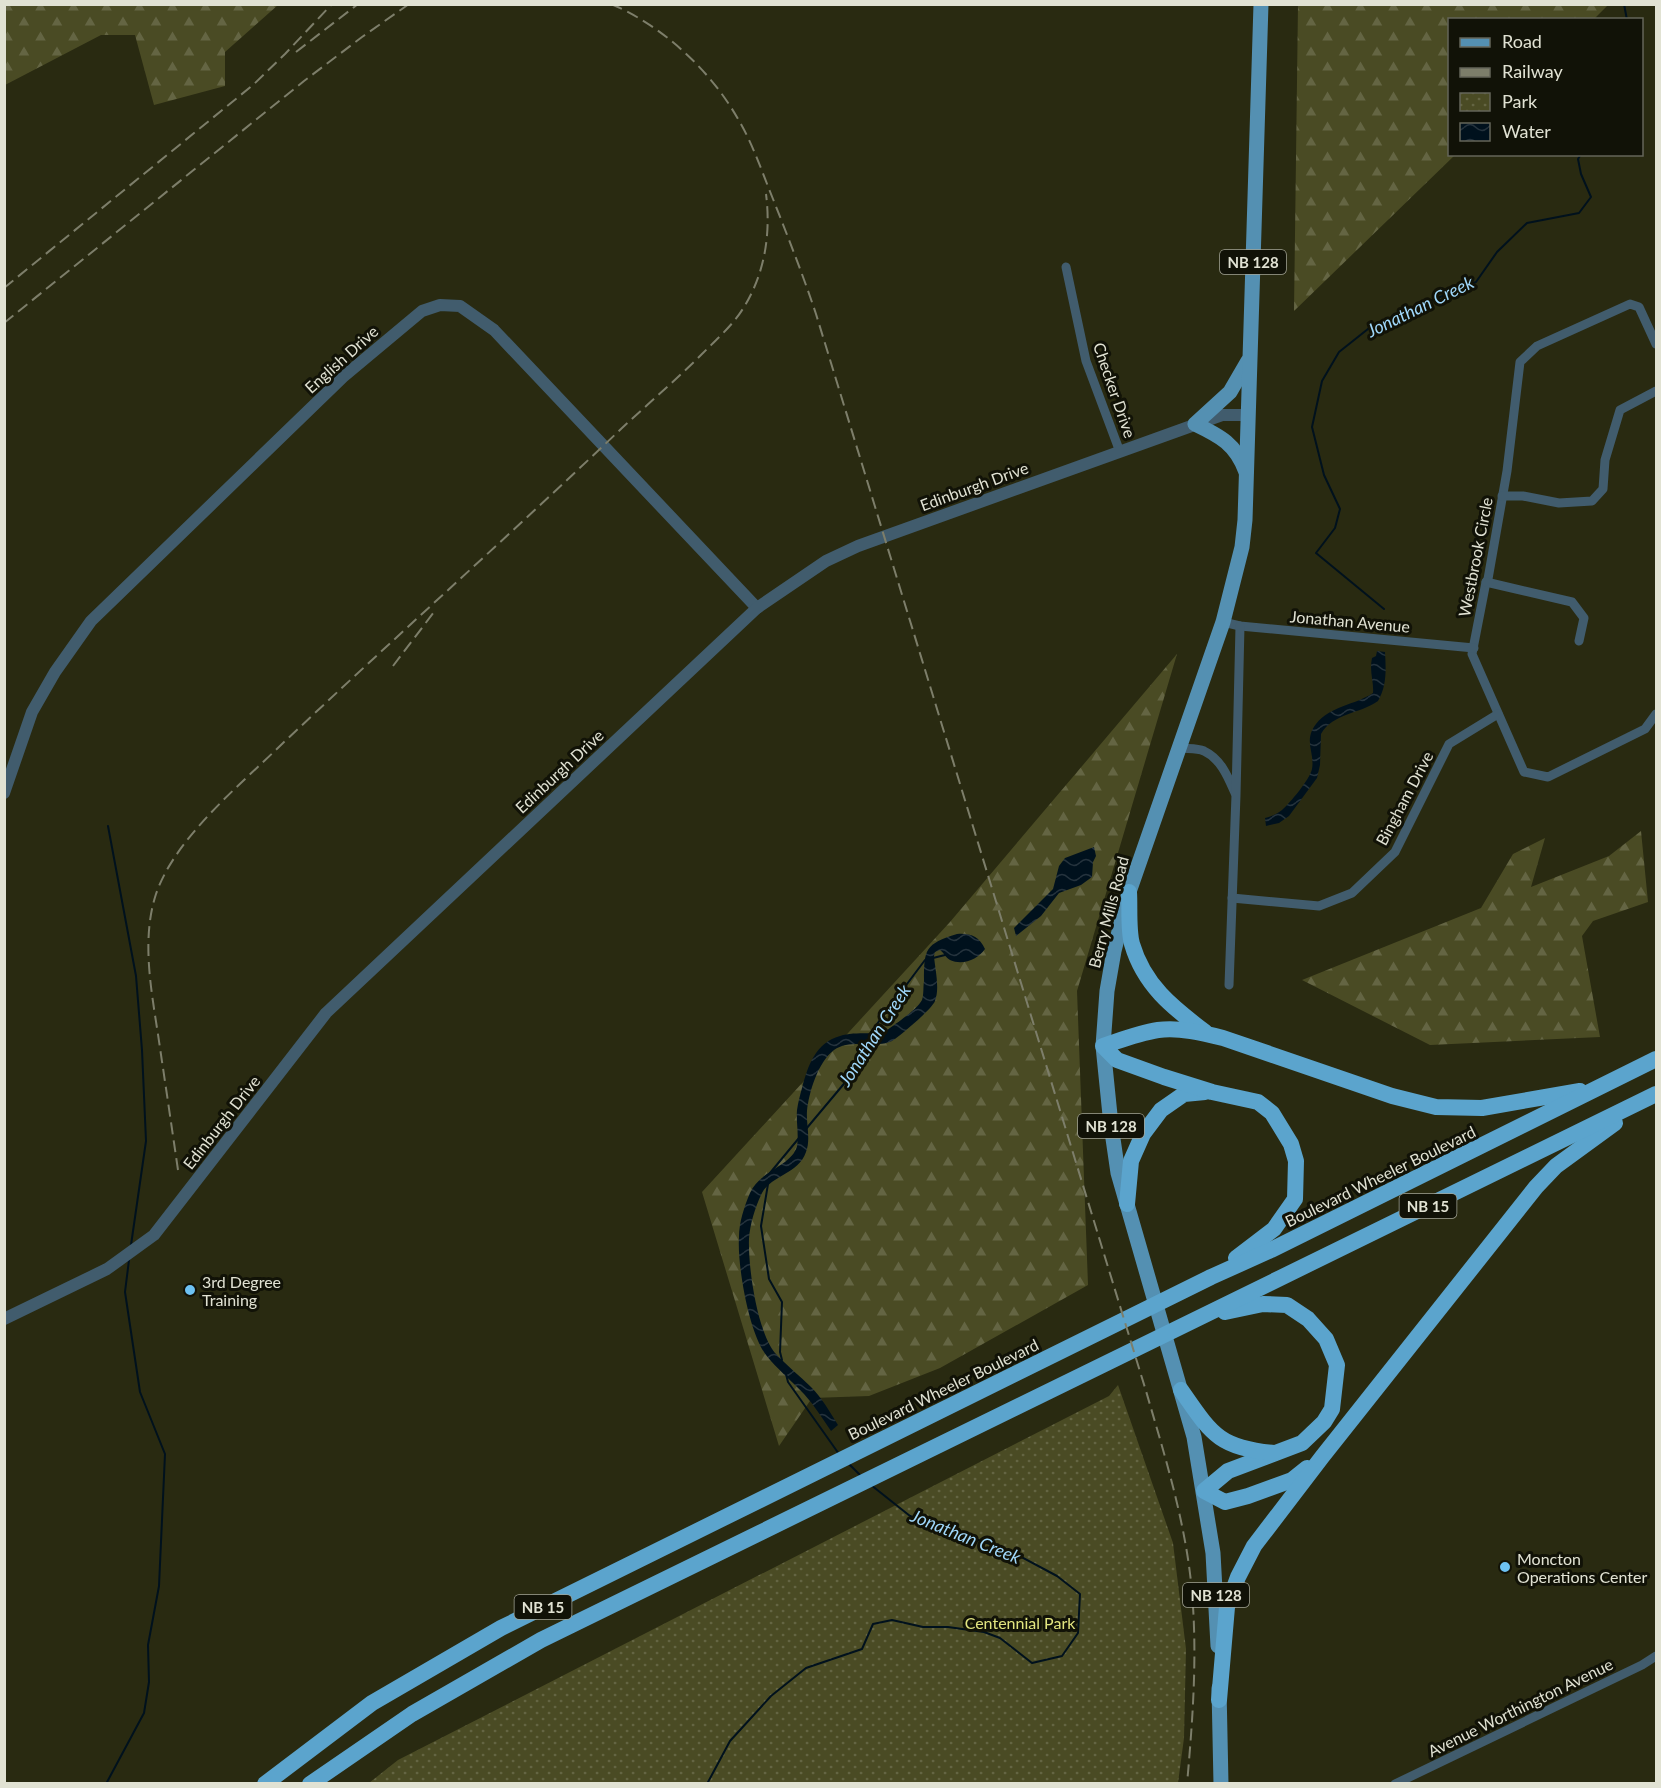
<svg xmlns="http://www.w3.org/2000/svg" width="1661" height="1788" font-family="Lato,sans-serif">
	<defs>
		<pattern id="forest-firs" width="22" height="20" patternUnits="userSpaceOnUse" patternTransform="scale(1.5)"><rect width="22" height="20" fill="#4a4b24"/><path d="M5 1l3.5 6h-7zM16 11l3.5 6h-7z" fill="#646543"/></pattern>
		<pattern id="park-dots" width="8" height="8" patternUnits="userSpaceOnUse" patternTransform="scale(1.5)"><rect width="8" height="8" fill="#4a4b24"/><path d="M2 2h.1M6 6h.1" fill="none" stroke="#646543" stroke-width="1.8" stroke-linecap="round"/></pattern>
		<pattern id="water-waves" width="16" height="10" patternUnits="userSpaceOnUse" patternTransform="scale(1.5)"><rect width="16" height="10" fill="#00111d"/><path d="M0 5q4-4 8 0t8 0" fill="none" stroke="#25333d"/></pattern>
	</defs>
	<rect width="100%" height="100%" fill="#292a11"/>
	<g fill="url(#forest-firs)">
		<path d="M5,4H278V5L225,52V86L154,105L135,35H101L5,85Z"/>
		<path d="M1298,5V4L1608,5L1594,19L1450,20V154L1455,155L1294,311Z"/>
		<path d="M1177,654L1077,991L1088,1285L940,1368L869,1396L812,1398L779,1446L702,1192L950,922Z"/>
		<path d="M1641,831L1648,902L1593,921L1582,936L1600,1037L1430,1045L1302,980L1481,908L1513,854L1545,838L1531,887L1609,856Z"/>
	</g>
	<path fill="url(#park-dots)" d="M1118,1385L1173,1543L1186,1649L1184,1738L1178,1783H369L398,1760L1109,1396Z"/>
	<g fill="url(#water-waves)">
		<path d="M1377,651L1385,652C1386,669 1387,686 1378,701C1360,714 1333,713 1321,734L1320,765L1317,778L1289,816L1279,823L1266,826L1265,818C1272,816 1277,814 1282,810C1290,803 1310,779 1312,769C1315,752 1303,741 1316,724C1330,706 1355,705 1373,693C1374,681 1369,672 1372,658L1376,656Z"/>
		<path d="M1094,847L1096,856L1093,862L1092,877L1081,885L1059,893L1041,916L1016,936L1014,928L1053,889L1059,866L1065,858Z"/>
		<path d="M957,934C970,933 979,936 985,949C978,959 963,966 950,960C946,958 944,953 940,950L935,952L934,956C935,969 940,988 935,1001C932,1009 900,1036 892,1041C888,1043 883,1044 879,1044C865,1045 846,1041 834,1050C818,1062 809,1092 807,1111C806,1124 811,1139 806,1152C798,1175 770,1175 761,1195C755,1208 750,1224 749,1239C748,1267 757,1331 775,1353C786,1365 800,1376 811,1387C822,1398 830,1412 838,1425L831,1431C822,1418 814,1405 804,1394C792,1381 777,1369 766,1355C749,1333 737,1265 739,1237C739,1223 744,1207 750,1193C760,1170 792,1166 797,1146C799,1135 796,1122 797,1110C798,1103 800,1095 802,1088C808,1066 815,1043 840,1036C852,1032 868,1034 881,1033L886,1031C896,1023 917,1010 922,1000C924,994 923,987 924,981C924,949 925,944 957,934Z"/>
	</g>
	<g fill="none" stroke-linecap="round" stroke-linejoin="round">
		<g stroke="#00111d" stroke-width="2">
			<path d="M1624,4L1627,20"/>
			<path d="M1384,609L1316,553L1335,528L1340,509L1324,475L1312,427L1322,381L1339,352L1373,325L1476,282L1497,252L1527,223L1579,213L1591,197L1581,174L1578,159L1581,154"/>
			<path d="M108,826L136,976L142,1050L146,1141L131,1245"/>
			<path d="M933,958L945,955"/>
			<path d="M871,1036L877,1024L925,960"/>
			<path d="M806,1129L853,1073L867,1044"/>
			<path d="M770,1173L799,1138"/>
			<path d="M768,1184L761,1226L769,1279L782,1302L780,1352L782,1360"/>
			<path d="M786,1374L788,1382L839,1454"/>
			<path d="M849,1464L860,1475"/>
			<path d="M106,1784L144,1713L149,1682L148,1645L159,1586L165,1454L140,1392L125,1292L129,1260"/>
			<path d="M707,1784L730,1741L771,1696L806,1668L862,1649L873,1624L892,1620L923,1627H948L984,1632L1000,1638L1032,1663L1062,1656L1078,1633L1080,1594L1057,1576L1010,1551L910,1516L871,1485"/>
		</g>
		<g stroke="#415c6d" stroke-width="9">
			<path d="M1066,267L1086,361L1120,452"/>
			<path d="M1656,344L1639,307L1630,304L1537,346L1520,362L1507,471L1488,579L1486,582L1472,654L1524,772L1548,777L1645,729L1656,714"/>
			<path d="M1502,496H1523L1559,503L1592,501L1603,489L1605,460L1620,410L1656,391"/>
			<path d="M1486,582L1572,602L1584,618L1579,641"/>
			<path d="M1223,622L1240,626L1474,648"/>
			<path d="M1180,748C1187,749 1197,748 1204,751C1221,759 1228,777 1235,793"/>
			<path d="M1232,898L1319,906L1352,893L1395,852L1449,744L1498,714"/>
			<path d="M1229,985L1236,795L1240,626"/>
			<path d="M1395,1784L1642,1665L1656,1656"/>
		</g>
		<g stroke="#415c6d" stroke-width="12">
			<path d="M4,793L32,712L55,672L91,621L343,377L422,311L440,305L460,306L494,330L757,608"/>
			<path d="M4,1319L107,1269L154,1235L326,1013L757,608L826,561L858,546L1222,415H1248"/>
		</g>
		<g stroke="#5490b2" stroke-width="15">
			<path d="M1246,472C1236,444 1220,436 1195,424L1230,392L1248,361"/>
			<path d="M1218,1646L1213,1553L1194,1437L1118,1173L1111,1125L1103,1046L1107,991L1114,951L1129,892L1223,622L1242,547L1245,520L1261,4"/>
			<path d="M1219,1688L1221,1784"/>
		</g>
		<g stroke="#5ba4cd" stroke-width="16">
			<path d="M1129,892C1130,907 1128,930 1132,944C1144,985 1172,1007 1205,1032"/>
			<path d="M1127,1204L1131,1161L1143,1134L1161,1110L1184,1094L1205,1092"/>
			<path d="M1236,1258L1274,1229L1295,1199L1296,1161L1291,1144L1272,1113L1258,1102L1212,1092L1164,1077L1117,1060L1103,1046C1121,1040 1139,1033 1158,1030C1179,1027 1203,1033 1223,1038L1392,1096L1436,1107L1482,1108L1580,1091"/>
			<path d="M1225,1312L1263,1304L1287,1305L1308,1319L1326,1339L1337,1365L1332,1409L1324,1422L1302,1443L1228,1471L1204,1491L1225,1502L1248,1496L1292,1480L1307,1468"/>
			<path d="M1181,1390C1211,1433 1218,1448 1274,1453"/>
			<path d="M1219,1700L1227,1607L1238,1577L1254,1546L1322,1457L1536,1187L1556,1166L1615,1123"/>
			<path d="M265,1784L372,1703L501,1628L1211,1277L1271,1250L1656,1059"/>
			<path d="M310,1784L412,1714L541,1640L1656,1094"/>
		</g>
		<g stroke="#7d7e6a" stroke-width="2" stroke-dasharray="12 6" stroke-linecap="butt">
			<path d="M611,4C663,26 711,71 738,119C753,144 762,172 773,199C788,237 803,275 816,314L1146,1391C1164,1453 1184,1517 1191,1582C1198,1650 1193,1716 1187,1784"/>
			<path d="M296,52L358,4"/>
			<path d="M4,288L253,85L285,54L332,4"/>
			<path d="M4,323L304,81L362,37L409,4"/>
			<path d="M393,666L434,612"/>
			<path d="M178,1170C172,1129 166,1088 160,1048C153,998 140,943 156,894C175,838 240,785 282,744C394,638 510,535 622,428C649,403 677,379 703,353C717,339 734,324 744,307C765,273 771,233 766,194"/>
		</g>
	</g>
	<g fill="#6dc2f3" stroke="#111207" stroke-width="2">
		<circle cx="190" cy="1290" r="6"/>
		<circle cx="1505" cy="1567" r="6"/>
	</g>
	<g text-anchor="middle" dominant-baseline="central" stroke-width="6" stroke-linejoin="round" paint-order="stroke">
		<g fill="#111207" stroke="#a3a496" stroke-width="1.5">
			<rect x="1220" y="250" width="66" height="24" rx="4.5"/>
			<rect x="1078" y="1114" width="66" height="24" rx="4.5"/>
			<rect x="1399.5" y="1194" width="57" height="24" rx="4.5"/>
			<rect x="1183" y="1583" width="66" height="24" rx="4.5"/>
			<rect x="514.5" y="1595" width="57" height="24" rx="4.5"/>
		</g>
		<g font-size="15" font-weight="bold" fill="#e1e2d3">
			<text x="1253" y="262">NB 128</text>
			<text x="1111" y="1126">NB 128</text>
			<text x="1428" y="1206">NB 15</text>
			<text x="1216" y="1595">NB 128</text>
			<text x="543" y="1607">NB 15</text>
		</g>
		<g font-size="16" fill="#e1e2d3" stroke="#111207">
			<text transform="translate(341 359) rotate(-42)">English Drive</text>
			<text transform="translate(1115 390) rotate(71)">Checker Drive</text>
			<text transform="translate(974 486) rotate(-20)">Edinburgh Drive</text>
			<text transform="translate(1475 557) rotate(-79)">Westbrook Circle</text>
			<text transform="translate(1350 621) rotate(5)">Jonathan Avenue</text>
			<text transform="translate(559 771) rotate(-43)">Edinburgh Drive</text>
			<text transform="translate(1404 798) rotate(-62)">Bingham Drive</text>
			<text transform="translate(1108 912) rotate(-75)">Berry Mills Road</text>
			<text transform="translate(221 1122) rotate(-52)">Edinburgh Drive</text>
			<text transform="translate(1380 1176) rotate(-26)">Boulevard Wheeler Boulevard</text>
			<text transform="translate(943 1389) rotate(-26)">Boulevard Wheeler Boulevard</text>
			<text transform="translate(1520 1707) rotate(-26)">Avenue Worthington Avenue</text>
		</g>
		<g font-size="16" fill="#e1e2d3" stroke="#111207" text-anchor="start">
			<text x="202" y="1281">3rd Degree<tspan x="202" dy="18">Training</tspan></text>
			<text x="1517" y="1558">Moncton<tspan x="1517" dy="18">Operations Center</tspan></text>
		</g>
		<g font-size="16" fill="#e2e580" stroke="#111207">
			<text x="1020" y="1622">Centennial Park</text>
		</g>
		<g font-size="18" font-style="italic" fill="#9fd7fa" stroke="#111207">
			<text transform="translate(1420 306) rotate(-26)">Jonathan Creek</text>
			<text transform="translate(874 1035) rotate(-57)">Jonathan Creek</text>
			<text transform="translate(966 1536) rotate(22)">Jonathan Creek</text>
		</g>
	</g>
	<rect width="1661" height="1788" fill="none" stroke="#e1e2d3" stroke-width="12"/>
	<rect x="1448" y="18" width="195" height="138" fill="#111207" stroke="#646559" stroke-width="1.5"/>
	<rect x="1460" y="38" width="30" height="9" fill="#5490b2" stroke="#646559" stroke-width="1.5"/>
	<text x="1502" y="48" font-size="18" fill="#e1e2d3">Road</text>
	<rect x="1460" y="68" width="30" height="9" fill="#7d7e6a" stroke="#646559" stroke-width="1.5"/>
	<text x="1502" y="78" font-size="18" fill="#e1e2d3">Railway</text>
	<rect x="1460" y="93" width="30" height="18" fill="url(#park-dots)" stroke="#646559" stroke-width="1.5"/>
	<text x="1502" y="108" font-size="18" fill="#e1e2d3">Park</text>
	<rect x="1460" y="123" width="30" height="18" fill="url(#water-waves)" stroke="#646559" stroke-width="1.5"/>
	<text x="1502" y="138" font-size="18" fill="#e1e2d3">Water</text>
</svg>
